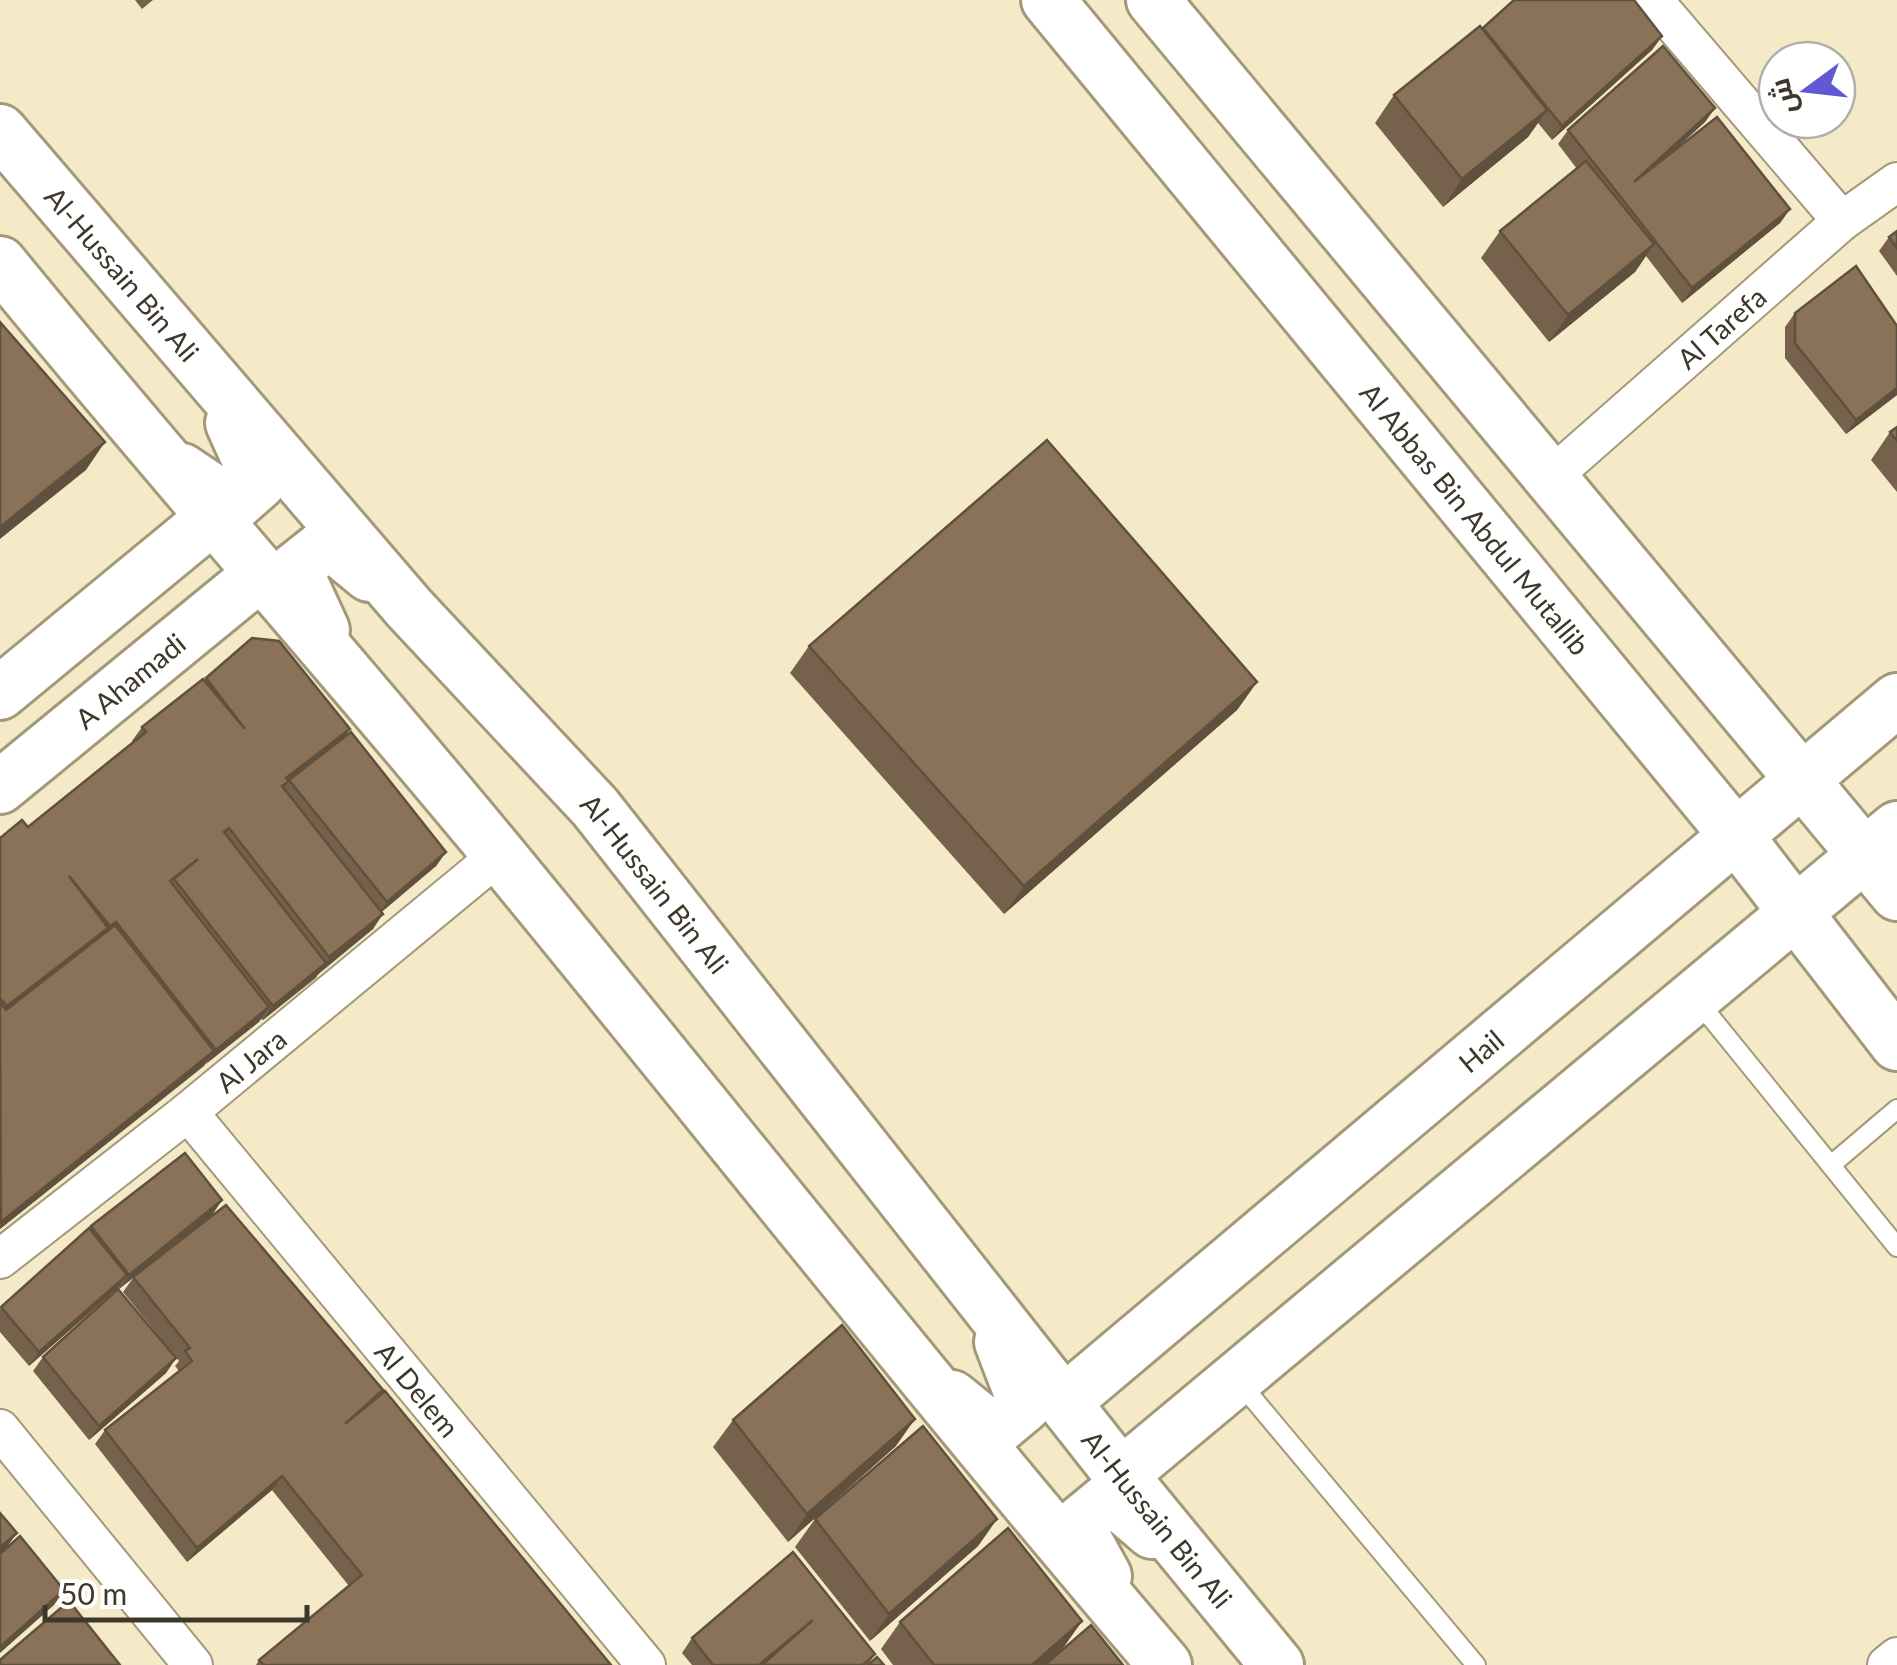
<svg xmlns="http://www.w3.org/2000/svg" width="1897" height="1665" font-family="Lato,Cairo,sans-serif">
	<rect width="100%" height="100%" fill="#f5eac7"/>
	<g fill="none" stroke-linecap="round" stroke-linejoin="round">
		<defs>
			<g id="lane">
				<path d="M1696,999L1897,1247"/>
				<path d="M1831,1165L1897,1109"/>
				<path d="M1240,1383L1476,1665"/>
			</g>
			<g id="street">
				<path d="M1653,0L1842,221"/>
				<path id="s1" d="M1550,478L1842,221L1897,182"/>
				<path id="s2" d="M188,1112L646,1665"/>
				<path id="s3" d="M0,1259L188,1112L499,855"/>
				<path d="M0,1429L193,1665"/>
				<path d="M1887,1665L1897,1657"/>
			</g>
			<g id="secondary">
				<path id="s4" d="M1048,0L1734,833L1897,1044"/>
				<path d="M1153,0L1897,894"/>
				<path id="s5" d="M0,131L409,608L595,807L1121,1475L1277,1665"/>
				<path d="M0,263C164,464 337,658 502,858C723,1127 938,1400 1165,1665"/>
				<path d="M182,470L234,505L259,483L232,423"/>
				<path d="M323,630L295,569L329,542L369,575"/>
				<path d="M0,693L211,519"/>
				<path id="s6" d="M0,787L259,575"/>
				<path d="M952,1397L994,1431L1025,1405L1001,1342"/>
				<path id="s7" d="M1064,1402L1897,700"/>
				<path d="M1121,1475L1897,828"/>
				<path d="M1105,1576L1077,1525L1111,1497L1152,1532"/>
			</g>
		</defs>
		<use href="#lane" stroke="#a39978" stroke-width="22"/>
		<use href="#street" stroke="#a39978" stroke-width="42"/>
		<use href="#secondary" stroke="#a39978" stroke-width="58"/>
		<use href="#lane" stroke="#fff" stroke-width="18"/>
		<use href="#street" stroke="#fff" stroke-width="38"/>
		<use href="#secondary" stroke="#fff" stroke-width="52"/>
	</g>
	<g fill="#76624c">
		<path d="M135,0H153L142,9Z"/>
		<path d="M1483,28L1662,36L1652,50L1552,140L1538,123L1528,137L1443,207L1375,123L1394,95Z"/>
		<path d="M1715,108L1705,122L1671,153L1790,209L1780,223L1682,303L1646,256L1635,272L1549,342L1481,258L1500,231L1577,169L1558,144L1568,130Z"/>
		<path d="M1897,231V276L1879,251L1889,237Z"/>
		<path d="M1795,313L1897,326V395L1846,434L1785,358V327Z"/>
		<path d="M1897,427V492L1871,460L1890,432Z"/>
		<path d="M809,646L1257,682L1237,710L1004,914L790,673Z"/>
		<path d="M206,678L350,729L344,737L446,852L436,866L381,912L373,929L320,971L316,978L263,1020L261,1019L0,1229V838L28,827L134,743L132,741L142,727Z"/>
		<path d="M222,1200L212,1215L383,1390L378,1397L611,1665H256L259,1660L349,1586L272,1490L187,1562L95,1444L105,1430L179,1371L175,1366L179,1361L123,1292L133,1278L119,1289L118,1287L29,1366L0,1332V1309L91,1226Z"/>
		<path d="M43,1357L176,1358L166,1373L89,1440L33,1371Z"/>
		<path d="M733,1420L896,1446L788,1542L713,1447Z"/>
		<path d="M815,1519H997L978,1546L870,1641L795,1547Z"/>
		<path d="M1082,1621L1063,1648L1044,1665H893L881,1649L900,1622Z"/>
		<path d="M692,1638L875,1654L868,1665H692L682,1653Z"/>
	</g>
	<g fill="#60503e">
		<path d="M1662,36L1652,50L1552,140L1562,126Z"/>
		<path d="M1715,108L1705,122L1624,196L1634,182Z"/>
		<path d="M1547,110L1528,137L1443,207L1462,179Z"/>
		<path d="M1790,209L1780,223L1682,303L1692,288Z"/>
		<path d="M1654,244L1635,272L1549,342L1568,315Z"/>
		<path d="M1897,388V395L1846,434L1856,420Z"/>
		<path d="M105,442L86,470L0,539V527Z"/>
		<path d="M1257,682L1237,710L1004,914L1024,886Z"/>
		<path d="M350,729L340,743L289,781L279,796L286,778Z"/>
		<path d="M446,852L436,866L377,916L387,902Z"/>
		<path d="M383,914L373,929L263,1020L273,1006Z"/>
		<path d="M108,928L98,942L0,1016L7,1006Z"/>
		<path d="M269,1007L259,1022L206,1064L216,1050Z"/>
		<path d="M214,1051L204,1066L0,1229L1,1222Z"/>
		<path d="M222,1200L212,1215L119,1289L129,1275Z"/>
		<path d="M127,1275L117,1289L29,1366L39,1352Z"/>
		<path d="M176,1358L166,1373L89,1440L99,1426Z"/>
		<path d="M915,1419L896,1446L788,1542L807,1514Z"/>
		<path d="M282,1476L272,1490L187,1562L197,1548Z"/>
		<path d="M997,1519L978,1546L870,1641L889,1614Z"/>
		<path d="M17,1533L7,1547L0,1553V1547Z"/>
		<path d="M64,1590L54,1605L0,1653V1647Z"/>
		<path d="M1082,1621L1063,1648L1044,1665H1032Z"/>
	</g>
	<g fill="#897258" stroke="#60503e" stroke-width="2.5">
		<path d="M1514,0H1634L1662,36L1562,126L1483,28Z"/>
		<path d="M1480,26L1547,110L1462,179L1394,95Z"/>
		<path d="M1663,46L1715,108L1634,182L1717,117L1790,209L1692,288L1568,130Z"/>
		<path d="M1586,161L1654,244L1568,315L1500,231Z"/>
		<path d="M1897,231V248L1889,237Z"/>
		<path d="M1856,266L1897,326V388L1856,420L1795,343V313Z"/>
		<path d="M0,322L105,442L0,527Z"/>
		<path d="M1897,427V441L1890,432Z"/>
		<path d="M1047,440L1257,682L1024,886L809,646Z"/>
		<path d="M252,638L279,641L350,729L286,778L289,781L282,786L383,914L329,957L229,828L224,832L326,963L273,1006L174,879L198,859L170,881L269,1007L216,1050L116,922L110,926L69,876L108,928L7,1006L0,998V838L22,820L28,827L146,732L142,727L203,679L245,729L206,678Z"/>
		<path d="M351,732L446,852L387,902L289,780Z"/>
		<path d="M115,925L214,1051L1,1222L0,1002L6,1010Z"/>
		<path d="M185,1153L222,1200L129,1275L91,1226Z"/>
		<path d="M226,1205L383,1390L345,1424L385,1391L611,1665H264L259,1660L362,1575L282,1476L197,1548L105,1430L192,1361L185,1351L190,1348L133,1277Z"/>
		<path d="M89,1228L127,1275L39,1352L1,1307Z"/>
		<path d="M118,1289L176,1358L99,1426L43,1357Z"/>
		<path d="M842,1325L915,1419L807,1514L733,1420Z"/>
		<path d="M923,1426L997,1519L889,1614L815,1519Z"/>
		<path d="M0,1513L17,1533L0,1547Z"/>
		<path d="M1008,1528L1082,1621L1032,1665H934L900,1622Z"/>
		<path d="M20,1536L64,1590L0,1647V1554Z"/>
		<path d="M793,1552L875,1654L863,1665H762L813,1620L759,1665H713L692,1638Z"/>
		<path d="M69,1601L120,1665H0V1660Z"/>
		<path d="M1091,1625L1123,1665H1045Z"/>
		<path d="M877,1657L884,1665H868Z"/>
	</g>
	<g text-anchor="middle" dominant-baseline="central" stroke-width="10" stroke-linejoin="round" paint-order="stroke">
		<g font-size="28" fill="#3d382a" stroke="#fff">
			<text stroke="none"><textPath href="#s5" startOffset="188">Al-Hussain Bin Ali</textPath></text>
			<text stroke="none"><textPath href="#s1" startOffset="228">Al Tarefa</textPath></text>
			<text stroke="none"><textPath href="#s4" startOffset="672">Al Abbas Bin Abdul Mutallib</textPath></text>
			<text stroke="none"><textPath href="#s6" startOffset="168">A Ahamadi</textPath></text>
			<text stroke="none"><textPath href="#s5" startOffset="998">Al-Hussain Bin Ali</textPath></text>
			<text stroke="none"><textPath href="#s7" startOffset="545">Hail</textPath></text>
			<text stroke="none"><textPath href="#s3" startOffset="320">Al Jara</textPath></text>
			<text stroke="none"><textPath href="#s2" startOffset="360">Al Delem</textPath></text>
			<text stroke="none"><textPath href="#s5" startOffset="1808">Al-Hussain Bin Ali</textPath></text>
		</g>
	</g>
	<g transform="translate(1807 90) rotate(255)"><circle r="48" fill="#ffffff" stroke="#b1afaa" stroke-width="2.5"/>
	<path d="M0-8L18 38L0 25L-18 38Z" fill="#6059d1"/>
	<text y="-15" font-size="28" font-weight="bold" text-anchor="middle" fill="#3d382a">ش</text>
	</g>
	<path d="M45 1605v15h262v-15" fill="none" stroke="#3d382a" stroke-width="5"/>
	<text x="60" y="1605" font-size="30" fill="#3d382a" stroke="#ffffff" stroke-width="8" paint-order="stroke">50 m</text>
</svg>
